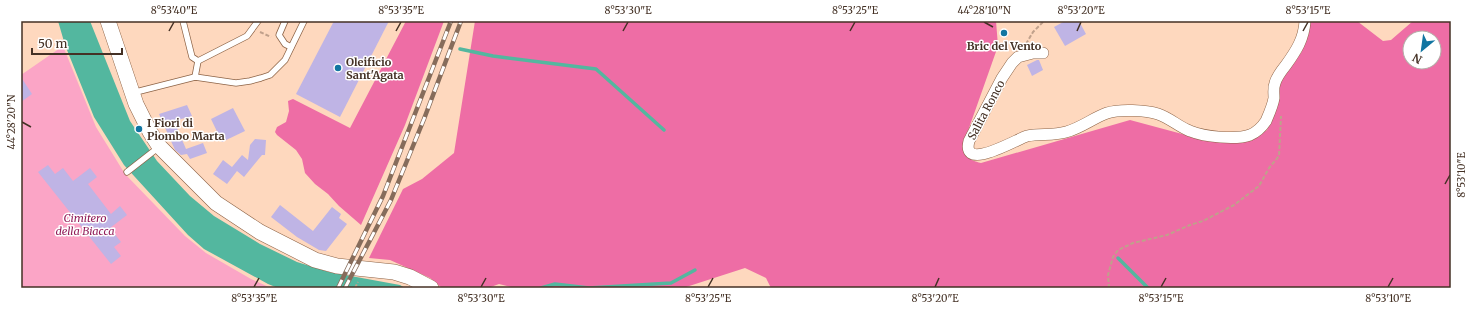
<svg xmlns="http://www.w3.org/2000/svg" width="1472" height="309" font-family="Merriweather,serif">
	<rect width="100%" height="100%" fill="#fed8be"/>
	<path fill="#fba5c6" d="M63,46L96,127L125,174L185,236L206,253L251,279L271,288H21V75Z"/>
	<g fill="#ee6da5" fill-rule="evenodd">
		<path d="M406,21H444L405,125L361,225L339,206L328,194L315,184L305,173L302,159L296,150L277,135L275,132L277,127L286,122L289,111L288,101L293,99L350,128Z"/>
		<path d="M475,21H996L998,46L963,145C968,157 968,160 981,163L1130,120L1212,142H1241L1255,138L1267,130L1275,111L1278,92L1282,76L1301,53L1309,33L1310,21H1357L1383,41L1391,40L1413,21H1451V288H771L766,278L745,268L683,288H515L499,284L488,288H442L430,278L390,260L369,258L403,189L422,179L454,153ZM1410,38H1434V62H1410Z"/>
	</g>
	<path fill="#53b79f" d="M58,21H90L130,121L157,161L190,196L214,216L260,244L297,262L329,272L400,285L405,288H278L268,284L204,249L188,235L124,165L94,117L65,45Z"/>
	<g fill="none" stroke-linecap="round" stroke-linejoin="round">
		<g stroke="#53b79f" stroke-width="3.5">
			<path d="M460,49L493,56L596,69L664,130"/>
			<path d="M1118,258L1148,288"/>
			<path d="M541,288L555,284L589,288L671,283L695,270"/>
		</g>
	</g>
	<g fill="#bfb4e5">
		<path d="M334,21H389L340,117L296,94Z"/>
		<path d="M1065,21H1079L1086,34L1065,46L1054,27Z"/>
		<path d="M1037,60H1039L1043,70L1032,76L1027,65Z"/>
		<path d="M21,77L32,94L21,102Z"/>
		<path d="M187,105L192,116L174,121L186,149L203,143L207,153L190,159L187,154L181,155L175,150L159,114Z"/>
		<path d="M233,108L245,131L222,142L211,119Z"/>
		<path d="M255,139L266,140L265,155H262L244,177L237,171L227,184L213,174L223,160L232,167L242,155L248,160L250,145Z"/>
		<path d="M48,165L55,174L63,168L73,181L90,168L97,177L88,184L111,214L120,206L127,215L110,228L121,242L114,247L121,256L111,264L38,172Z"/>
		<path d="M280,205L313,231L332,207L341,214L339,218L347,224L326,251L319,250L297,237L271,217Z"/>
	</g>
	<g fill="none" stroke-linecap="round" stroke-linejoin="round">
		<defs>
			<g id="service">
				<path d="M183,21L192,57L198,61L195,77"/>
				<path d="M285,21L279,35L285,44L291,47"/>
				<path d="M198,61L247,36L258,21"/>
				<path d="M132,93L195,77L236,83L250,81L261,78L270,75L285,60L304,21"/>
				<path d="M127,172L159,147"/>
			</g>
			<path id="minor" d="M1043,53H1033L1018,57L1012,63L1002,78L969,141C961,173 1017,139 1027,136C1039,133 1053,136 1066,132C1081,128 1093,118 1107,113C1119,109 1146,110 1158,114C1170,118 1179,127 1190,131C1205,137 1236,140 1250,135C1257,132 1262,127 1266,121C1269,114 1273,105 1274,98C1274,93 1273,88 1275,83C1277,76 1282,70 1286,65C1296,51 1304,39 1305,21"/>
			<path id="secondary" d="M108,21L136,104L150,132L159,146L216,203L260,232L315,260L337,266L394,272L410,277L431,288"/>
		</defs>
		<use href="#service" stroke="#8d6346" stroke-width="7"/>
		<use href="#minor" stroke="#8d6346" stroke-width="12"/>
		<use href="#secondary" stroke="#8d6346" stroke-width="16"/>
		<g stroke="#c0a08b" stroke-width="2" stroke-dasharray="4 2" stroke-linecap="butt">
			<path d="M260,32L271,37"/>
			<path d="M1026,44L1033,32L1044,21"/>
			<path d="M355,288L358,282"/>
			<path d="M1109,288L1108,275L1113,257L1118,250L1133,243L1167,235L1190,225L1203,221L1234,205L1259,186L1269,168L1279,156L1281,116"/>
		</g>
		<use href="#service" stroke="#fff" stroke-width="5.5"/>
		<use href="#minor" stroke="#fff" stroke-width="11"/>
		<use href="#secondary" stroke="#fff" stroke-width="15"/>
		<defs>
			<g id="rail">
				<path d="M338,288L383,196L451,21"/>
				<path d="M345,288L391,200L424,119L461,21"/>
			</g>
		</defs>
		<use href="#rail" stroke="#866c5b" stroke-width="4.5"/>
		<use href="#rail" stroke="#fff" stroke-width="3" stroke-dasharray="9" stroke-linecap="butt"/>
	</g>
	<path fill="none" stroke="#443125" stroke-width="1.5" d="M984,22L993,27M169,31L174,22M396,31L401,22M623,31L628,22M850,31L855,22M1077,31L1081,22M1303,31L1308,22M22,122L31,127M1445,184L1450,175M254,287L259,278M481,287L486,278M708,287L713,278M935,287L939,278M1161,287L1166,278M1388,287L1393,278"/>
	<g fill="#1175a1" stroke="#fff" stroke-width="1.5">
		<circle cx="1004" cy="33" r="4"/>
		<circle cx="338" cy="68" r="4"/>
		<circle cx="139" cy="129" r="4"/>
	</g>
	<g text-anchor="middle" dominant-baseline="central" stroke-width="3" stroke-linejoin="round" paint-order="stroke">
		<g font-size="11" font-weight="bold" fill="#443125" stroke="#fff" text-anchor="start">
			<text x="1004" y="46" text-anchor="middle">Bric del Vento</text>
			<text x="346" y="62">Oleificio<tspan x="346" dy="13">Sant'Agata</tspan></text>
			<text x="147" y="123">I Fiori di<tspan x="147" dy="13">Piombo Marta</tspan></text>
		</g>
		<g font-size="11" fill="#443125" stroke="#fff">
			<text transform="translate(986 110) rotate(-62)">Salita Ronco</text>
		</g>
		<g font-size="11" font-style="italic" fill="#911c58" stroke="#fff">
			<text x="85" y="218">Cimitero<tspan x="85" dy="13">della Biacca</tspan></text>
		</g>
	</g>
	<rect width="1472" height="309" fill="none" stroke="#ffffff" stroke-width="44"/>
	<g transform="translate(1422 50) rotate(209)"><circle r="19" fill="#ffffff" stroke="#b4ada8"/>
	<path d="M0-3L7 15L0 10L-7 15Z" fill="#1175a1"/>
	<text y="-6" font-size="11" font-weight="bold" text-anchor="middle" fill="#443125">N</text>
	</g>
	<path d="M32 48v6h90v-6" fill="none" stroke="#443125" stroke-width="2"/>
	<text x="38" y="48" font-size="12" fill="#443125" stroke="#ffffff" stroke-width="3" paint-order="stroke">50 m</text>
	<rect x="22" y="22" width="1428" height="265" fill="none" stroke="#443125" stroke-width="1.5"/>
	<g font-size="10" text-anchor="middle" fill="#443125">
		<text x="174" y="14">8°53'40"E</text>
		<text x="401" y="14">8°53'35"E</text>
		<text x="628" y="14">8°53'30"E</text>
		<text x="855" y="14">8°53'25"E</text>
		<text x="984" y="14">44°28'10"N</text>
		<text x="1081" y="14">8°53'20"E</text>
		<text x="1308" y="14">8°53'15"E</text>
		<text transform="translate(11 122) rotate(-90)" y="4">44°28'20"N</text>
		<text transform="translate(1461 175) rotate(-90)" y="4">8°53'10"E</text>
		<text x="254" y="302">8°53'35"E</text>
		<text x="481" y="302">8°53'30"E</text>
		<text x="708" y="302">8°53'25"E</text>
		<text x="935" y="302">8°53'20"E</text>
		<text x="1161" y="302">8°53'15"E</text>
		<text x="1388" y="302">8°53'10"E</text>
	</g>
</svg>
